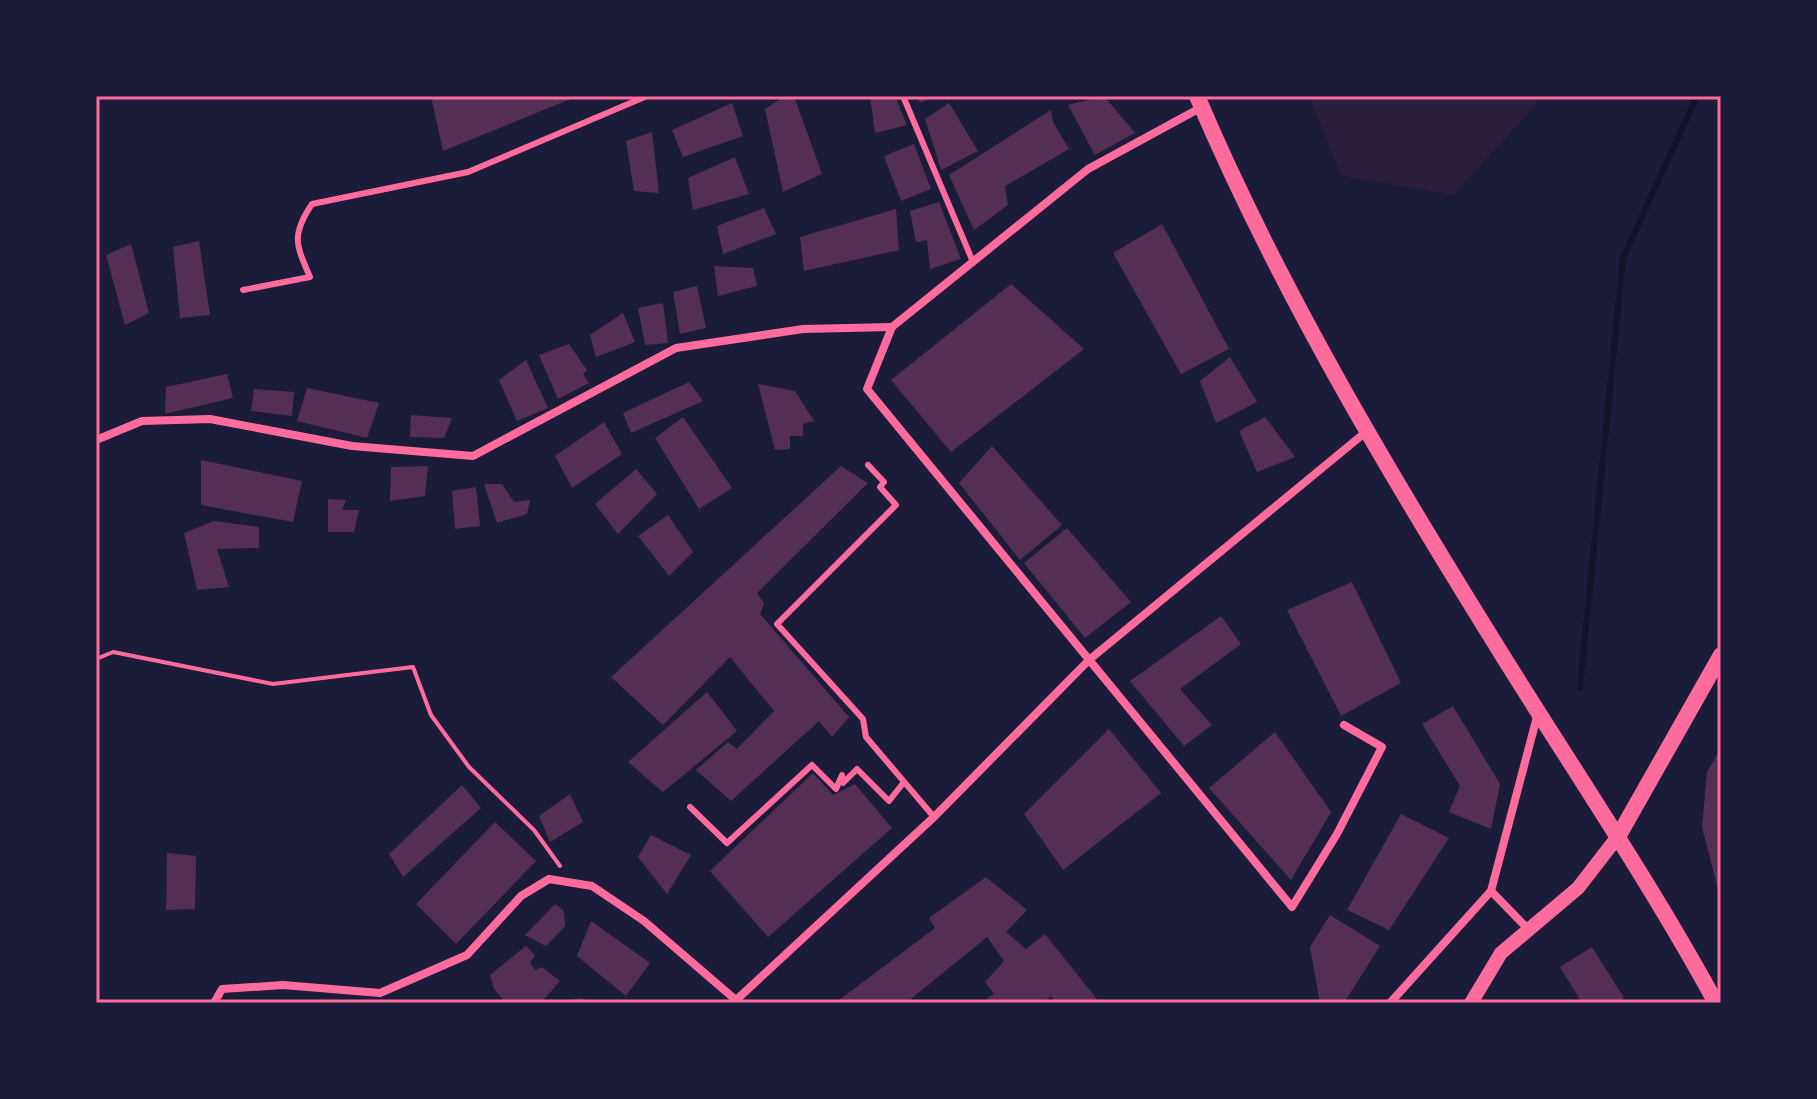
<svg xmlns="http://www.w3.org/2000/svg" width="1817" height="1099" font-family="Manrope,sans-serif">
	<rect width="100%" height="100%" fill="#1b1b3a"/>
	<path fill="#2a1e3b" d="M1309,96H1543L1454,195L1341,176Z"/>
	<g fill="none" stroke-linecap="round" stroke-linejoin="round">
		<path stroke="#12122b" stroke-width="6" d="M1580,687L1623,258L1697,96"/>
	</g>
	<g fill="#542f53">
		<path d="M431,96H578L443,151Z"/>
		<path d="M785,96H794L822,174L783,192L765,109Z"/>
		<path d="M870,96H895L907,125L875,133Z"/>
		<path d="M917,96H936L920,103Z"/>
		<path d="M1104,96L1135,133L1095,155L1068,105Z"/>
		<path d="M732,103L743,136L683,157L672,130Z"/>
		<path d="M949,103L978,151L941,170L925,119Z"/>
		<path d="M1051,110L1053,122L1069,149L1005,186L1008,205L974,230L949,175Z"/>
		<path d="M652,132L659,193L634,191L626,141Z"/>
		<path d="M914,144L931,189L901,201L884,156Z"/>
		<path d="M735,157L749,194L693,210L688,178Z"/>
		<path d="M939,202L961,259L930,269L927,240L916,242L910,211Z"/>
		<path d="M764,208L776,234L723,254L717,226Z"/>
		<path d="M896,209L899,250L804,271L800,237Z"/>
		<path d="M1162,224L1229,349L1181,374L1113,253Z"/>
		<path d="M199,241L210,315L180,318L173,247Z"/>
		<path d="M131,244L149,313L125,325L106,255Z"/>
		<path d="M714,266L753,268L757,286L718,296Z"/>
		<path d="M1011,284L1084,349L951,452L891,380Z"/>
		<path d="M697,286L706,328L680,334L673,292Z"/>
		<path d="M663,303L668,343L645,345L638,308Z"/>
		<path d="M623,313L635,342L596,357L590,335Z"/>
		<path d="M569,344L587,370L583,374L589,383L558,399L539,355Z"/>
		<path d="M1230,357L1257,402L1216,423L1200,381Z"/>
		<path d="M526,360L548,408L517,421L499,380Z"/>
		<path d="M227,374L233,398L165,414L166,387Z"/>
		<path d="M689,382L703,401L631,433L623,413Z"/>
		<path d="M758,384L795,391L814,421L803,424V436H790V449L775,450Z"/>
		<path d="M307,388L379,403L367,438L297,421Z"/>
		<path d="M254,389L294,392L292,416L251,411Z"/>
		<path d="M411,415L452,418L444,438L410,437Z"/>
		<path d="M683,417L732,488L699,509L655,438Z"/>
		<path d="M1265,417L1295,457L1257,472L1239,431Z"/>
		<path d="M604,422L622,454L572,488L555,456Z"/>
		<path d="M992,446L1062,525L1020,560L959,483Z"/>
		<path d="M201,460L302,481L293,522L201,505Z"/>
		<path d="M428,466L425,496L390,501L391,467Z"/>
		<path d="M841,466L868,483L757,593L764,603L760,614L849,717L832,737L819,721L731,801L696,770L728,742L737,749L774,711L730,657L663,725L611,677Z"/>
		<path d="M636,469L657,494L618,534L595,504Z"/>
		<path d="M484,484H502L514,502L530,500L527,514L497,523Z"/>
		<path d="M476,487L480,526L455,529L452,491Z"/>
		<path d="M328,499L346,500L342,510H359L354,532H328Z"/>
		<path d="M668,515L693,552L669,576L638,536Z"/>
		<path d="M214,521L259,527V548L217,549L229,587L197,590L184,533Z"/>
		<path d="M1067,528L1131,602L1085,638L1024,563Z"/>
		<path d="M1352,582L1401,683L1341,716L1287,610Z"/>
		<path d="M1221,616L1241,644L1180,689L1212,725L1184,746L1130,681Z"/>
		<path d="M707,692L737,731L663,792L628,762Z"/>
		<path d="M1453,706L1500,784L1491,829L1449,812L1460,786L1422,724Z"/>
		<path d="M1109,729L1161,793L1063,870L1024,814Z"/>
		<path d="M1275,732L1331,812L1291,880L1209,788Z"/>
		<path d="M1721,748V897H1720L1702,827L1707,772Z"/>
		<path d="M813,773L833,795L855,784L892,828L768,937L710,871Z"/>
		<path d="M462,785L481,808L403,877L389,854Z"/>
		<path d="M570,794L583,822L550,842L539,816Z"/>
		<path d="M1401,814L1449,838L1389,930L1347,910Z"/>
		<path d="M495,822L536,861L456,944L416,904Z"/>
		<path d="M651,835L691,855L667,894L638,857Z"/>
		<path d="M167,853L196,856L195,909L166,910Z"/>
		<path d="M986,877L1027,910L1006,932L1026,949L1045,934L1100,1003H1055L1051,996L1042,1003H980L994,994L985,982L1004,961L987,937L906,1003H835L935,928L929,918Z"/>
		<path d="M555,904L564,911L565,926L546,946L525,935Z"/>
		<path d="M1330,915L1380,946L1344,1003H1320L1310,947Z"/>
		<path d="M591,921L650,963L626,996L577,956Z"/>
		<path d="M526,946L535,955L530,963L535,970L542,967L560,981L541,1003H506L494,989L490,975Z"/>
		<path d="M1592,947L1624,998L1616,1003H1582L1560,967Z"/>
		<path d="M582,998L590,1003H563L568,1000Z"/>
	</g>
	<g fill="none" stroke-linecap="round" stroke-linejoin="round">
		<path stroke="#ff6b9d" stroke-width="4" d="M96,659L113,652L273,684L413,667L431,715L469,767L534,830L560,866"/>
		<g stroke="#ff6b9d" stroke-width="6">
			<path d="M903,96L973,262"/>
			<path d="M243,290L310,277C296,245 291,235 312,204L468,172L647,96"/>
			<path d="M868,465L884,482L880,487L896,505L777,624L863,719L866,737L934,817"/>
			<path d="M690,807L727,843L812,765L836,789L842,775L843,783L857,769L889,801L904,782"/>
		</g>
		<g stroke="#ff6b9d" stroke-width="8">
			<path d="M1202,107L1088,169L892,327L867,389L1292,907L1337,834L1382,747L1344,725"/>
			<path d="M96,440L142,421L210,419L352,446L473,456L676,348L803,329L892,327"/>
			<path d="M1491,891L1528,929"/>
			<path d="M214,1003L222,989L283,985L380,993L467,955L521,896L549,879L592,886L644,921L737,1001"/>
			<path d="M733,1003L934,817L1089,660L1367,431"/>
			<path d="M1390,1003L1491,891L1538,713"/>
		</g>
		<path stroke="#ff6b9d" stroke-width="14" d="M1471,1003L1501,953L1578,888L1619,835"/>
		<g stroke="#ff6b9d" stroke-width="16">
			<path d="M1197,96C1280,291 1389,473 1501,653C1573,769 1650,882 1716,1003"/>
			<path d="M1619,835L1721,655"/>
		</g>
	</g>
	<rect width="1817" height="1099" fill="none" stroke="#1b1b3a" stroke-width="196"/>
	<rect x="98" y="98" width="1621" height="903" fill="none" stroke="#ff6b9d" stroke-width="3"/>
</svg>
